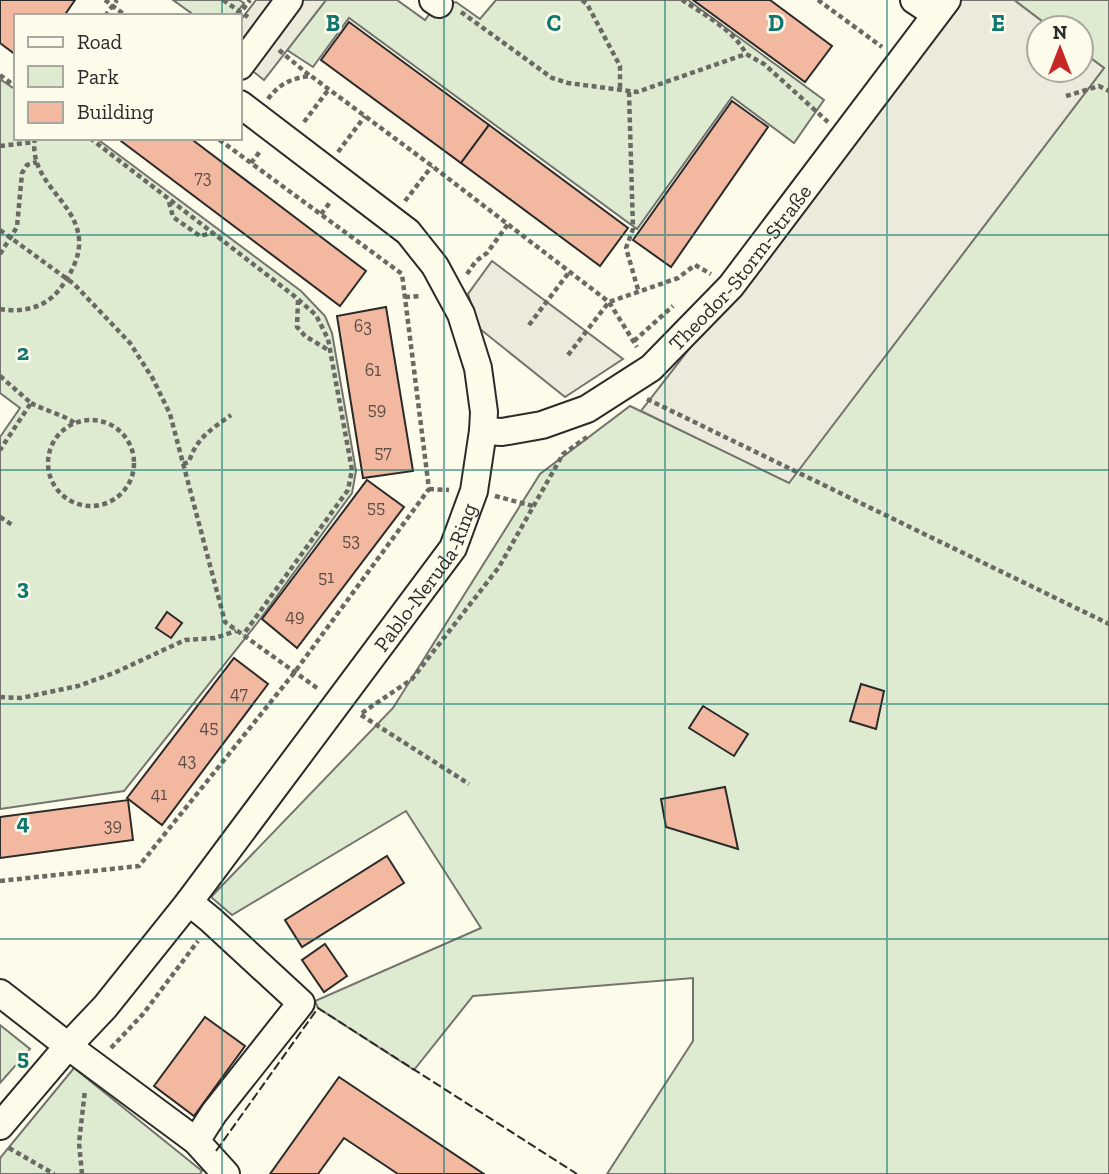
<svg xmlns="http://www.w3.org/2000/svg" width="1109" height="1174" font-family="'Zilla Slab',serif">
	<rect width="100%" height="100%" fill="#fdfbea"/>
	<g fill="#deebd1" stroke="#74746e" stroke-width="2">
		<path d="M173,0H239L244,3L234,16H190L191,13Z"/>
		<path d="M326,0H397L425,20L433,9L456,2L480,19L496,0H688L824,100L794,143L732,97L637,229L349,18L313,67L287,50Z"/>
		<path d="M1014,0H1109V1174H607L693,1041V978L473,996L414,1070L318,1008L315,1001L481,928L406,811L232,915L211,897L393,708L540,474L630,406L789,482L1104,68L1081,51V28H1051Z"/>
		<path d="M0,79L16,90V138H96L301,291L325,316L332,333L356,471L352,493L258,622L124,791L0,809V437L20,408L0,393Z"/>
		<path d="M0,1025L30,1049L0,1083Z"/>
		<path d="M74,1068L202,1171L200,1174H0V1158Z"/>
	</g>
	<g fill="#eceadb" stroke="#74746e" stroke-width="2">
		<path d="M256,0H326L264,80L240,61V21Z"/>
		<path d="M960,0H1014L1051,28H1039V70H1081V51L1104,68L789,483L641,411Z"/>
		<path d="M492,261L623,359L565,397L480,329L468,294Z"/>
	</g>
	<g fill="#f2b8a0" stroke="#2b2b2b" stroke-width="2">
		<path d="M0,0H75L64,16H16V55L0,43Z"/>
		<path d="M693,0H770L832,46L805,82Z"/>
		<path d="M349,22L489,125L461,163L321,60Z"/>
		<path d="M732,101L768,127L671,267L633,240Z"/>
		<path d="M489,125L628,228L600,266L461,163Z"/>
		<path d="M117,138H190L366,271L340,306Z"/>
		<path d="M386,307L413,471L363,478L337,316Z"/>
		<path d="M367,480L404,507L297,648L262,619Z"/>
		<path d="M167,612L182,623L171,638L156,628Z"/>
		<path d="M234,658L268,684L162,825L127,798Z"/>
		<path d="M861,684L884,691L876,729L850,721Z"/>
		<path d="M703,706L748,734L734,756L689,728Z"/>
		<path d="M725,787L738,849L666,827L661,799Z"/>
		<path d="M128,800L133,840L0,858V817Z"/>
		<path d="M387,856L404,883L302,947L285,920Z"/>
		<path d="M325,944L347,976L324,992L302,960Z"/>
		<path d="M205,1017L245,1046L194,1116L154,1086Z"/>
		<path d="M339,1077L484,1174H398L344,1138L318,1174H270Z"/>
	</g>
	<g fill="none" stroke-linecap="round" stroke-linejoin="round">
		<defs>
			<g id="minor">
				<path d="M433,0L439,4"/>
				<path d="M914,0L935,14"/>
				<path d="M240,66L289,0"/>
				<path id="s1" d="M483,431L502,432L542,425L587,409L651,368L731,286L947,0"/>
				<path d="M189,902L211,920L301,1003L214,1113L196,1141"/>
				<path id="s2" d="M0,993L68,1046L105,1007L189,902L453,548L474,491L483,431L484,412L478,368L461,314L435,266L408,232L240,104"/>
				<path d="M0,1126L68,1046L196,1141L226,1174"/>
			</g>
		</defs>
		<use href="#minor" stroke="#2b2b2b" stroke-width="30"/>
		<g stroke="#6a6964" stroke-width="4.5" stroke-dasharray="5 3.5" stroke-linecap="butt">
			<path d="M105,0L126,16"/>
			<path d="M223,0L248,17"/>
			<path d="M582,0L587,4L620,66V89"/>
			<path d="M682,0C703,14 734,30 746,54"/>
			<path d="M818,0L882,47"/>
			<path d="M461,12L552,78L568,83L637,92L746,54L764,64L828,122"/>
			<path d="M105,16L117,0"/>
			<path d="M238,16L250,0"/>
			<path d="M279,50L310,76"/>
			<path d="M0,75L16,87"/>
			<path d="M629,92L633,229L626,248L639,293"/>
			<path d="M1066,96L1099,86L1109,91"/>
			<path d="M268,99C280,83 292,78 311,76L432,166L609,302L637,347"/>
			<path d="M304,122L329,89"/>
			<path d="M90,138L293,295L316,315L328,339L352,470L348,490L243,635"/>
			<path d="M0,146L34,142"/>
			<path d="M338,152L365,116"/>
			<path d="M251,163L261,150"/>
			<path d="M405,201L432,166"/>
			<path d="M169,202L173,217L200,236L212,233"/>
			<path d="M321,214L331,201"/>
			<path d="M0,230L74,284L130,343L153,379L170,414L225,622L317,688"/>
			<path d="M0,254L17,227L22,173L27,165L37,162"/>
			<path d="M467,274L476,261L487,253L508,224"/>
			<path d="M405,297L422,296"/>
			<path d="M298,300L297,327L305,336L330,351"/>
			<path d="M0,309C21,313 45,308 59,290C119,212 25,197 35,138"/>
			<path d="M529,325L570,271"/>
			<path d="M634,341L673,306"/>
			<path d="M568,355L609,302L678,278L695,265L711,274"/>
			<path d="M0,376L31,403L0,450"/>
			<path d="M647,399L1109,624"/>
			<path d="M31,403C41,409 69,417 74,423"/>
			<circle cx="91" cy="463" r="43"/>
			<path d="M183,464L189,462C196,438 212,429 231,415"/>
			<path d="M429,489L449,490"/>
			<path d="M495,496L533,506"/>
			<path d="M0,517L14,526"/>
			<path d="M0,697L21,698L78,686L114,673L185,640L215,638L236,631"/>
			<path d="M362,713L412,679L499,567L563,454L587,437"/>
			<path d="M361,715L469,784"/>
			<path d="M0,881L139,866L294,673L429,489L402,274L217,138"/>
			<path d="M111,1048L143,1014L198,941"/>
			<path d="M9,1148L54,1174"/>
			<path d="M82,1174L79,1143L85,1090"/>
		</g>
		<use href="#minor" stroke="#fdfbea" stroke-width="26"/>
		<path stroke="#2b2b2b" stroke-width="2" stroke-dasharray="9 3.5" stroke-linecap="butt" d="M216,1151L318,1008L577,1174"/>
	</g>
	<path fill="none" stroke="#0f766e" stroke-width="2" stroke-opacity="0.55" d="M222,0V16M444,0V1174M665,0V1174M887,0V1174M222,138V1174M0,235H1109M0,470H1109M0,704H1109M0,939H1109"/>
	<g text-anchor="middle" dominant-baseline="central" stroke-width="5" stroke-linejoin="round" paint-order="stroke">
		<g font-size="18" fill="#5d4e48">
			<text x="203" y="177">73</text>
			<text x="363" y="326">63</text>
			<text x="373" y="370">61</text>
			<text x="377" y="409">59</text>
			<text x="383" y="452">57</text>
			<text x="376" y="507">55</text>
			<text x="351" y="540">53</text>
			<text x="326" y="577">51</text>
			<text x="295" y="616">49</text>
			<text x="239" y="693">47</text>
			<text x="209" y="727">45</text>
			<text x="187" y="760">43</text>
			<text x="159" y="794">41</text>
			<text x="113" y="825">39</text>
		</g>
		<g font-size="21" fill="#2b2b2b" stroke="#fdfbea">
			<text stroke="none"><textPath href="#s1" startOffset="318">Theodor-Storm-Straße</textPath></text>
			<text stroke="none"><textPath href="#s2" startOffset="677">Pablo-Neruda-Ring</textPath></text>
		</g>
	</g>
	<g font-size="23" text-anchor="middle" font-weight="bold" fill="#0f766e" stroke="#fdfbea" stroke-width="5" stroke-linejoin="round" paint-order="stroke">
		<text x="333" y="31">B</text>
		<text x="554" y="31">C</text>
		<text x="776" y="31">D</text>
		<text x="998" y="31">E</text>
		<text x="23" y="360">2</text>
		<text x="23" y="595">3</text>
		<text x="23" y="830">4</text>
		<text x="23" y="1065">5</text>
	</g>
	<rect x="14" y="14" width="228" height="126" fill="#fdfbea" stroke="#a9a89e" stroke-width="2"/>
	<rect x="28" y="37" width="35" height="10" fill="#fdfbea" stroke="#a9a89e" stroke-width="2"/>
	<text x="77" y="49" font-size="21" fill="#2b2b2b">Road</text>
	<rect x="28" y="66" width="35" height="21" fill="#deebd1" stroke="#a9a89e" stroke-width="2"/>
	<text x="77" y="84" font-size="21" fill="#2b2b2b">Park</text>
	<rect x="28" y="102" width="35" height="21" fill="#f2b8a0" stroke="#a9a89e" stroke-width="2"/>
	<text x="77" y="119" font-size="21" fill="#2b2b2b">Building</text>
	<g transform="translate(1060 49)"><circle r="33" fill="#fdfbea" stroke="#a9a89e" stroke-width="2"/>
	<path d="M0-5L12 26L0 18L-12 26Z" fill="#c62828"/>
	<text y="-10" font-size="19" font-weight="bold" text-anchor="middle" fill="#2b2b2b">N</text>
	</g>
</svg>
